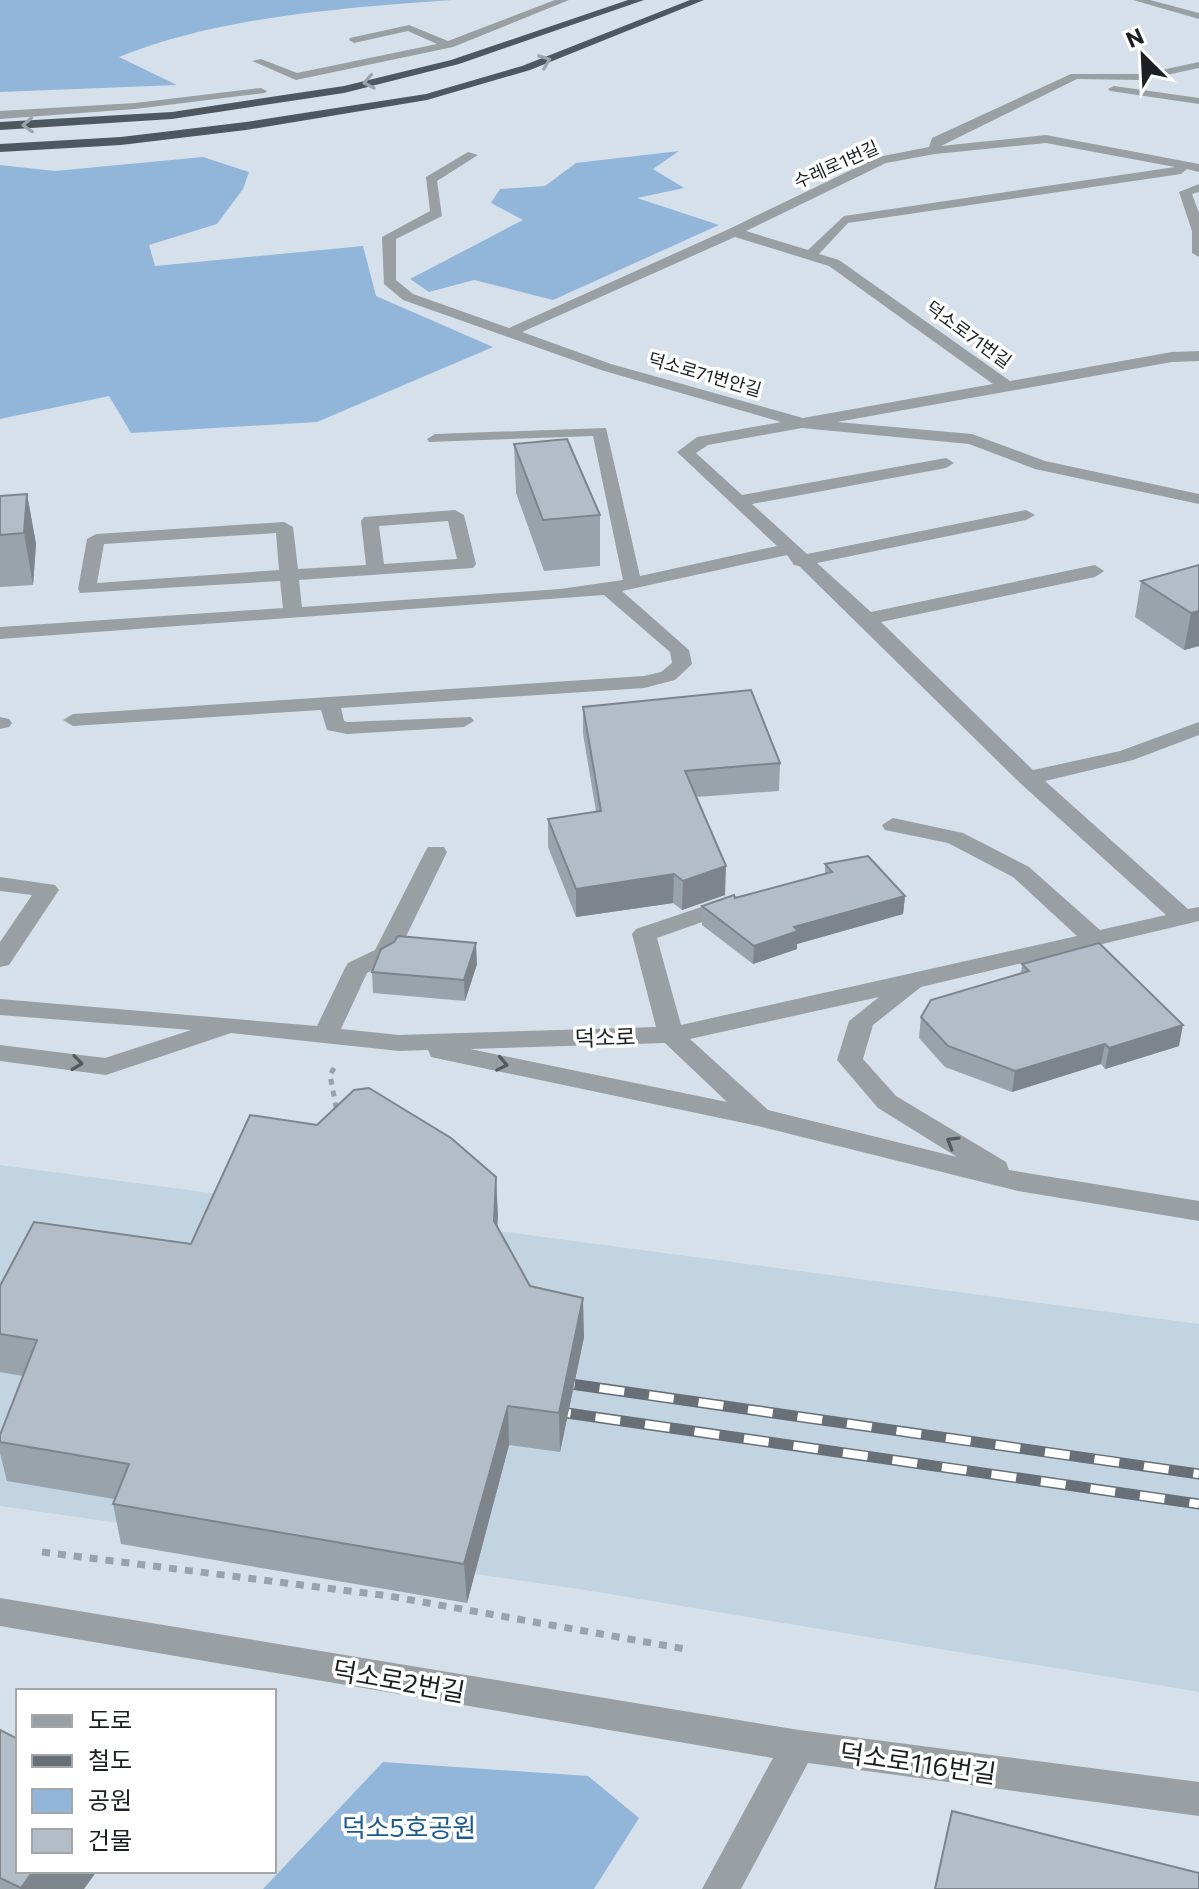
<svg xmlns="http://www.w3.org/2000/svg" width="1199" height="1889" font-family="Commissioner,'Noto Sans KR',sans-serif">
	<rect width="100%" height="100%" fill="#d5e0eb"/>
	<path fill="#c2d3e2" d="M0,1165L1199,1324V1692L579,1589L0,1506Z"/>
	<g fill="#91b6da">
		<path d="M0,0H452C343,8 221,16 119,57L177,85L0,92Z"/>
		<path d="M679,151L653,169L684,188L637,198L719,225L553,300L474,280L429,292L410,279L523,220L491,203L500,189L545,186L576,163Z"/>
		<path d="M203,157L249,172L243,189L217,224L149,245L155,266L363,246L376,296L493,347L317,422L131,433L109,396L0,419V165L55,171Z"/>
		<path d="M383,1762L588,1776L639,1818L594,1889H263Z"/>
	</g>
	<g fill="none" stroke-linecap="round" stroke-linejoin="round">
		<path stroke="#99a1aa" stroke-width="5" stroke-dasharray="6 6" stroke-linecap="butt" d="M334,1068L330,1075L337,1112"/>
		<path stroke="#99a1aa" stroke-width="7" stroke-dasharray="8 8" stroke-linecap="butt" d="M42,1552L389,1596L685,1649"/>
		<g fill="#9a9fa3" fill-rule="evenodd">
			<path d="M555,0H569L453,47L296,80L252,61L261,59L297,73L437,44L408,31L354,43L349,40L350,38L409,25L448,41Z"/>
			<path d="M1133,0H1150L1199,13V19Z"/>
			<path d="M1199,62V68L1143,80L1077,79L941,146L1046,135L1199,164V172L1187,169L1181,174L848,223L819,254L839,260L1010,381L1172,352L1199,351V361L1172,362L837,422L972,434L1045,461L1199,494V504L1035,469L969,444L802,428L708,445L696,453L742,495L946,458L954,463L946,468L752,504L807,554L1026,510L1035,515L1026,520L817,563L871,612L1095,565L1104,571L1095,577L881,622L1033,770L1120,751L1199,722V735L1133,760L1045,781L1188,909L1199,907V921L921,987L873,1025L863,1059L896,1096L1006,1162L1009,1170L1199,1201V1221L1018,1191L758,1126L440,1059L431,1057L428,1050L399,1051L231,1033L106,1075L0,1061V1045L105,1058L191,1030L0,1015V999L317,1026L345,968L348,963L375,950L425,852L428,847H444L447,852L397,955L394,960L367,973L341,1029L399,1035L656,1027L632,934L636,929L734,896L742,898L746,903L742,908L657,938L681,1025L1077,936L1013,877L948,843L885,830L882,825L893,818L963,833L1029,867L1100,930L1166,915L1020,783L799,566L794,565L787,555L622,591L689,650L692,664L675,680L644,688L341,708L344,721L347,722L471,717L474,721L464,727L347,734L327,730L321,710L73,726L63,720L73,714L644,676L661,672L672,663L670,652L604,595L0,639V627L283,608L280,581L80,593L78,589L87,539L96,534L284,522L293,527L298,569L366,565L361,521L364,517L455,510L464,515L476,564L473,568L299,580L302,607L560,589L623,580L593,436L429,442L427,439L435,434L606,428L640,576L777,546L677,452L697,437L781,422L601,370L403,300L384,284L382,237L430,211L426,177L468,152L478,155L437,181L442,216L396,239V280L413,294L509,328L729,229L878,157L929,147L932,138L1071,74H1143ZM1046,143L1175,167L844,216L808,250L746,231L886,163L935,154ZM735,237L829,266L993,384L803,418L611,364L522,332ZM448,521L457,559L384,564L379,526ZM276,533L279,570L97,583L104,544ZM879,997L849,1021L837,1060L878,1108L957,1157L768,1110L690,1039ZM665,1043L727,1102L470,1049Z"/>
			<path d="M1114,86L1199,98V104L1110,91L1108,89Z"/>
			<path d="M261,88L267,91L265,93L135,109L0,119V111L135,103Z"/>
			<path d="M1199,184V192L1192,194L1199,213V257L1192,253V231L1179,192Z"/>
			<path d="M0,717L9,719L12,723L9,727L0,729Z"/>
			<path d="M0,877L55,885L59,890L9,965L0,967V942L32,895L0,891Z"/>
			<path d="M0,1598L799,1730L1199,1782V1816L808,1763L741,1889H702L773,1758L0,1626Z"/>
		</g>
		<g fill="#4d5760" fill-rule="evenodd">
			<path d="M628,0H644L459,64L344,93L172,119L0,130V122L172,112L344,86L451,60Z"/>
			<path d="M690,0H704L530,70L427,100L246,130L121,145L0,152V144L121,137L246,122L426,94L522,66Z"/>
		</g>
		<defs>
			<g id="rail">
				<path d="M550,1381L1199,1474"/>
				<path d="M546,1410L1199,1504"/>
			</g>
		</defs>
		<use href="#rail" stroke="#686f76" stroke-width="11"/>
		<use href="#rail" stroke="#fff" stroke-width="8" stroke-dasharray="25" stroke-linecap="butt"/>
	</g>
	<g fill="#99a3ac">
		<path d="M514,444L600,515V566L544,571L516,493Z"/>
		<path d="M27,494L36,544L33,585L0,587V496Z"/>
		<path d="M1199,565V646L1184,650L1135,617L1141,581Z"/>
		<path d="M583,707L780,763L779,791L696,797L725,895L682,910L673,903L576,917L548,847V819L596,811L583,734Z"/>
		<path d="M825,864L905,896L903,914L797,944V949L753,964L702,925V906L825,874Z"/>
		<path d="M477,964L465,1001L373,993L372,972Z"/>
		<path d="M1022,964L1179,1046L1105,1069L1101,1064L1012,1092L945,1067L919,1038L921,1017L1021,974Z"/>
		<path d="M317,1125L496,1177L497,1226L530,1286L584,1337L560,1452L509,1445L467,1603L121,1544L113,1504L114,1499L7,1481L0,1453V1435L23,1376L0,1372V1286L191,1244Z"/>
		<path d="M0,1730L84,1889H0Z"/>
	</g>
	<g fill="#7d848c">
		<path d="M27,494L36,544L33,585L24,533Z"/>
		<path d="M1199,611V646L1184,650L1191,613Z"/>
		<path d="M726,866L725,895L682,910L683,881Z"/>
		<path d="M674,874L673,903L576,917V889Z"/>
		<path d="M905,896L903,914L797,944V949L753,964L754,946L794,927Z"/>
		<path d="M476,943L477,964L465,1001L464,980Z"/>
		<path d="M1183,1025L1179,1046L1105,1069L1109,1048Z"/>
		<path d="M1105,1044L1101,1064L1012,1092L1015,1071Z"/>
		<path d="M496,1177L498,1215L496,1259L494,1221Z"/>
		<path d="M583,1298L584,1337L560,1452L559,1413Z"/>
		<path d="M508,1406L509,1445L467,1603L464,1564Z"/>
		<path d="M33,1871H97L84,1889H21Z"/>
	</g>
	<g fill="#b2bdc8" stroke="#7d848c" stroke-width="2">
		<path d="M567,439L600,515L543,520L514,444Z"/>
		<path d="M27,494L24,533L0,535V496Z"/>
		<path d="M1199,565V611L1191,613L1141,581Z"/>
		<path d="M751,690L780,763L685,771L726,866L683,881L674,874L576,889L548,819L601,811L583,707Z"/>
		<path d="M868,856L905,896L794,927L798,931L754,946L702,906L734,895L735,898L832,872L825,864Z"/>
		<path d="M398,936L476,943L464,980L372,972L381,949L394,942Z"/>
		<path d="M1099,943L1183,1025L1109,1048L1105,1044L1015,1071L948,1046L921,1017L931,1000L1029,971L1022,964Z"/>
		<path d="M369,1088L451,1138L496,1177L494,1221L530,1286L583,1298L559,1413L508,1406L464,1564L113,1504L129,1464L0,1442V1435L37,1340L0,1334V1286L34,1222L191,1244L250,1115L317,1125L354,1090Z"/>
		<path d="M0,1730L18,1739V1871H33L21,1888L0,1878Z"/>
		<path d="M952,1811L1199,1873V1889H935Z"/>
	</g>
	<defs><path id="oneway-chevron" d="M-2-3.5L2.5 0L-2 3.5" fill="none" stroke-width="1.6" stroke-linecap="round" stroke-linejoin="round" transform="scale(2)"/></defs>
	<g stroke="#9da3a8">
		<use href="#oneway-chevron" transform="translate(545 61) rotate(-21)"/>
		<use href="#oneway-chevron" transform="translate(369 82) rotate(169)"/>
		<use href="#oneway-chevron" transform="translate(28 125) rotate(177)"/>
	</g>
	<g stroke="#55595d">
		<use href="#oneway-chevron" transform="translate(77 1063) rotate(7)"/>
		<use href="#oneway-chevron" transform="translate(502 1064) rotate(11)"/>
		<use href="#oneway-chevron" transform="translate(952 1142) rotate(-149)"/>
	</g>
	<g text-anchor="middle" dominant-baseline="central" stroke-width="7" stroke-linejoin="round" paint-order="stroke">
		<g font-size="18" fill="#1c2024" stroke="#fff">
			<text transform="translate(836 164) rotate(-24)">수레로1번길</text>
			<text transform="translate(969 334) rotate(36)">덕소로71번길</text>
			<text transform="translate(705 374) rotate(16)">덕소로71번안길</text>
		</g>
		<g font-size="22" fill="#1c2024" stroke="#fff">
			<text transform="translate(605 1037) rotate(-2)">덕소로</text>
		</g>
		<g font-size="26" fill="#1c2024" stroke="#fff">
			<text transform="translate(399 1680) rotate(10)">덕소로2번길</text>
			<text transform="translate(918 1762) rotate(8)">덕소로116번길</text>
		</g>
		<g font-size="26" fill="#1c5b8f" stroke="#fff">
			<text x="409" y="1826">덕소5호공원</text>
		</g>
	</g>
	<rect x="16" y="1689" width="260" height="184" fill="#ffffff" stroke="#a4a6a7" stroke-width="2"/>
	<rect x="32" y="1715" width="40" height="12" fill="#9a9fa3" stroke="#a4a6a7" stroke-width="2"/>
	<text x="88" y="1729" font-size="24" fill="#1c2024">도로</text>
	<rect x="32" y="1755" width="40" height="12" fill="#686f76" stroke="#a4a6a7" stroke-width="2"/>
	<text x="88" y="1769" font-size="24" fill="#1c2024">철도</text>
	<rect x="32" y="1789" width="40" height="24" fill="#91b6da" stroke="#a4a6a7" stroke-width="2"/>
	<text x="88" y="1809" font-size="24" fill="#1c2024">공원</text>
	<rect x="32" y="1829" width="40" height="24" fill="#b2bdc8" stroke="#a4a6a7" stroke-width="2"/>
	<text x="88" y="1849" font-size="24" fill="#1c2024">건물</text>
	<g transform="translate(1143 56) rotate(336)" stroke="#ffffff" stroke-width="6" paint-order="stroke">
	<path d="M0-6L14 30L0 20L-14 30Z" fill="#1c2024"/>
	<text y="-12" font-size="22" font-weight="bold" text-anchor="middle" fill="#1c2024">N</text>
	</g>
</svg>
